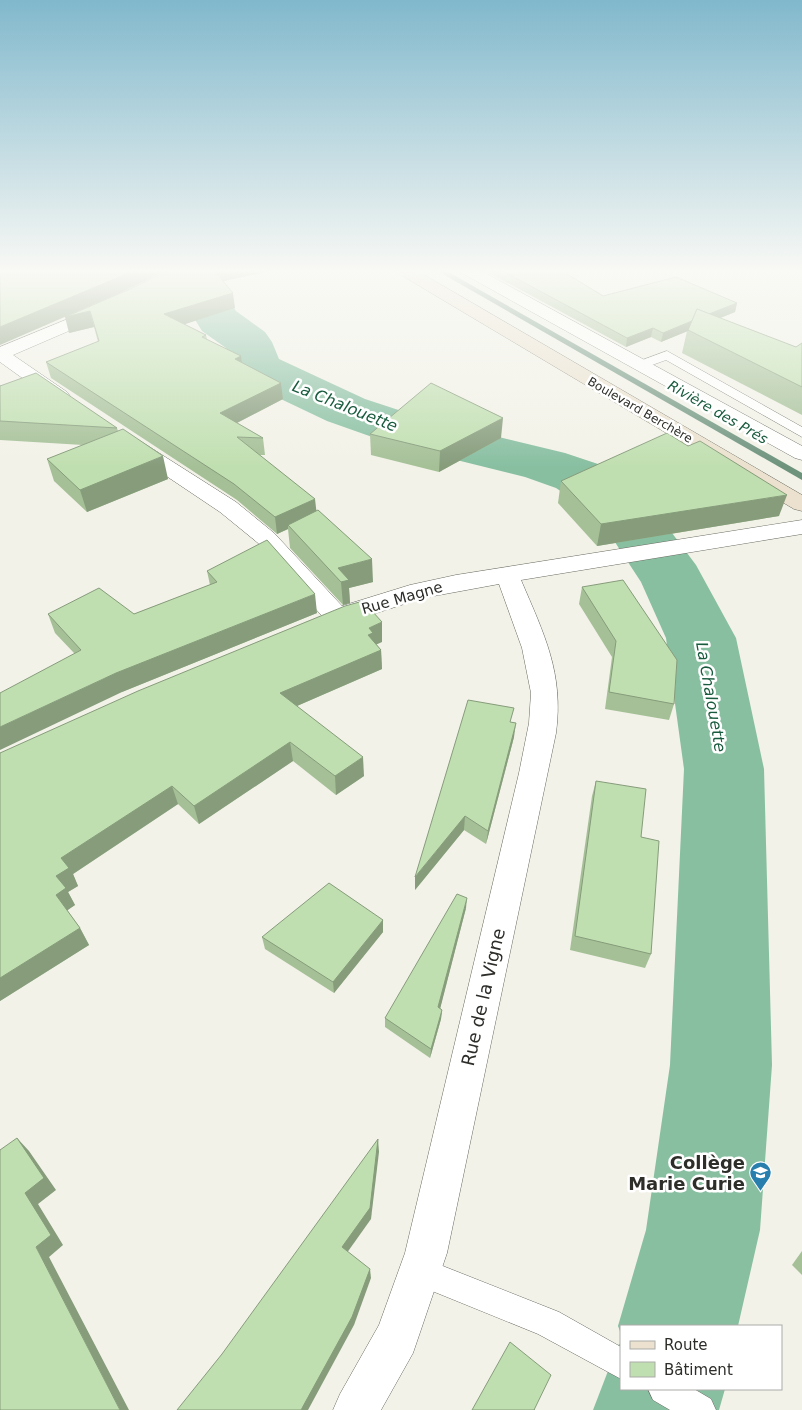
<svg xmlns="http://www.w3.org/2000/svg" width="802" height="1410" font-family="'DejaVu Sans',sans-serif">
	<rect width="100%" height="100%" fill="#f2f2e8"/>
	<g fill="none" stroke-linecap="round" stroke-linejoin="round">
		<path fill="#6d937d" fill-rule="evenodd" d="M434,269H443L802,473V480Z"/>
		<g fill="#88bfa1" fill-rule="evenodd">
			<path d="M171,269H207L236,311L265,332L272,342L279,359L365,399L429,420L565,453L598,464L626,481L651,505L696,565L736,638L764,769L772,1065L760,1230L738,1326H621V1334L618,1326L646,1230L670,1065L684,769L666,638L641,582L607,530L584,507L556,488L525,477L392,444L327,421L239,379L232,368L226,348L202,331L167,274Z"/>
			<path d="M621,1343V1389H725L719,1410H593L618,1345Z"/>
		</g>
		<defs>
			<g id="service">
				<path d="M667,351L802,427V437L666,360L641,369L635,365L637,362Z"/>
				<path d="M420,1257L559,1312L621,1347V1379L538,1334L410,1282L405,1272L410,1262Z"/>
				<path d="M648,1389H694L711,1399L716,1410H670L653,1400Z"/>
			</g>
			<g id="minor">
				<path d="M458,269H478L802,446V460L795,458L460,272Z"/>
				<path d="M102,305L108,306L110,310L108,314L13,355L67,392L70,396L67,400L60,402L53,400L0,362V347Z"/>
				<path d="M133,439L140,441L236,502L274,533L342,606L410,585L456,575L802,520V534L521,580C544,634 564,673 556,733L447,1253L413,1353L381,1410H333L340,1394L379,1325L405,1253L519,773L529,723L531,693L522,648L499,584L423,598L333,627L324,624L320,618L322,616L258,543L220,512L126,449L123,445L126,441Z"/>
			</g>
			<path id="secondary" d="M394,269H414L802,495V511L794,509L396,272Z"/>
		</defs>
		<use href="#service" stroke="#696a61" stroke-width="1"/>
		<use href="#minor" stroke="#696a61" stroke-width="1"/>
		<use href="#secondary" stroke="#696a61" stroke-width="1"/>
		<use href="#service" fill="#fff" fill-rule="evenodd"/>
		<use href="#minor" fill="#fff" fill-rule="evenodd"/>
		<use href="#secondary" fill="#ebe1ce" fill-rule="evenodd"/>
	</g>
	<g fill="#a5c097">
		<path d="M171,269H280L223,281L235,308L184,324L206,335L207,339L242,363L281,383L283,399L237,423L263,438L265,455H259L316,511L373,582L349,588L350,603L343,605L290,548L288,529L277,534L237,500L51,378L46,362L98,342L94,327L69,333L130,289Z"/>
		<path d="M482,269H559L603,296L737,303L735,312L720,318L796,347L802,343V415L682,353L687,331L661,342L651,337L626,347Z"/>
		<path d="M0,385L117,428L118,431L168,479L87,512L54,481L47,459L83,445L0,440Z"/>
		<path d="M370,434L501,438L439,472L371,455Z"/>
		<path d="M561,481L779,516L597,546L558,503Z"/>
		<path d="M207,571L317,613L122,692L74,653L55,633L48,614H134L210,585Z"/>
		<path d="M582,587L674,704L669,720L605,709L612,657L579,604Z"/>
		<path d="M382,642L376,644L381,650L382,669L297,706L364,776L336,795L293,761L199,824L178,804L73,874L78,886L68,892L75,905L67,910L80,928L89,945L0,1001V753Z"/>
		<path d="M512,722L514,737L486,844L464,830L415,890Z"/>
		<path d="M596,781L641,837L651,954L645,968L570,950L592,796Z"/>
		<path d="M466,908L440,1008L442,1010L441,1019L430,1058L385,1027V1018Z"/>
		<path d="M383,920V932L334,993L265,949L262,937Z"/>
		<path d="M802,1251V1275L792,1265Z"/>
	</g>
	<g fill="#869c7b">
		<path d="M135,269H169L120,293L0,345V327Z"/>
		<path d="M212,269H280L214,283Z"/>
		<path d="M233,293L235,308L167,330L164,314Z"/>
		<path d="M737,303L735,312L661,342L663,333Z"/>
		<path d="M90,311L94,327L69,333L65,317Z"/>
		<path d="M653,328L651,337L626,347L627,338Z"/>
		<path d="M241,356L243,372L235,359Z"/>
		<path d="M281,383L283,399L223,430L220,413Z"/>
		<path d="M503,418L501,438L439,472L440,451Z"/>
		<path d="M163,456L168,479L87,512L80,490Z"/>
		<path d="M787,495L779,516L597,546L601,524Z"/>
		<path d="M315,499L317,516L288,525V529L277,534L275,517Z"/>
		<path d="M372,559L373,582L349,588L350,603L343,605L341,582L338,568Z"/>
		<path d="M315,594L317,613L122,692L0,750V727L116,673Z"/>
		<path d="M382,622V642L373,646L369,654V628Z"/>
		<path d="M381,650L382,669L283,712L280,693Z"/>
		<path d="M516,723L514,737L486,844L488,831Z"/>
		<path d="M290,742L293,761L199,824L194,806Z"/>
		<path d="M363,757L364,776L336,795L335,776Z"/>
		<path d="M172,786L178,804L73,874L78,886L68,892L75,905L65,912L56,895V876L61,858Z"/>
		<path d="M465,816L464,830L415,890V877Z"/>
		<path d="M467,898L466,908L438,1017V1007Z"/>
		<path d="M383,920V932L334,993L333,982Z"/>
		<path d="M80,928L89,945L0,1001V978Z"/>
		<path d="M442,1010L441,1019L430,1058L431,1049Z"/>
		<path d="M17,1138L29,1151L56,1190L38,1204L63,1245L49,1257L129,1410H120L36,1247L25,1193Z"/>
		<path d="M378,1139L379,1152L371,1219L344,1257L342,1247Z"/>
		<path d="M370,1269L371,1278L354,1325L308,1410H301Z"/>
	</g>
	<g fill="#c0dfb0" stroke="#869c7b">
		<path d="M0,269H135L117,278L0,327Z"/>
		<path d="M171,269H213L233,293L164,314L206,335L202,337L241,356L235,359L281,383L220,413L263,438L237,437L315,499L275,517L234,484L46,362L99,341L90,311L65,317L130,289Z"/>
		<path d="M499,269H559L603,296L676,277L737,303L709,314L697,309L692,321L663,333L653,328L627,338Z"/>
		<path d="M697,309L796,347L802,343V387L688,330Z"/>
		<path d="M36,373L117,428L0,421V386Z"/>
		<path d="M431,383L503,418L440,451L370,434Z"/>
		<path d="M123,429L163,456L80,490L47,459Z"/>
		<path d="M667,433L688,446L700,441L787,495L601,524L561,481Z"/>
		<path d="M318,510L372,559L338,568L349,580L341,582L288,525Z"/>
		<path d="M267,540L315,594L116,673L0,727V693L81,650L48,614L99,588L134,614L217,582L207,571Z"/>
		<path d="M623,580L677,660L674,704L609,692L616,641L582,587Z"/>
		<path d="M363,601L382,622L369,628L373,633L368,635L381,650L280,693L363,757L335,776L290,742L194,806L172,786L61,858L69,868L56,876L66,888L56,895L80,928L0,978V753L138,691L345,606Z"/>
		<path d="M468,700L514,708L510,722L516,723L488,831L465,816L415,877Z"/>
		<path d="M596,781L646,789L641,837L659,841L651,954L575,936Z"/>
		<path d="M329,883L383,920L333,982L262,937Z"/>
		<path d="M457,894L467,898L438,1007L442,1010L431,1049L385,1018Z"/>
		<path d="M17,1138L44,1178L25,1193L51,1235L36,1247L120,1410H0V1150Z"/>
		<path d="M378,1139L370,1208L342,1247L370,1269L352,1317L301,1410H177L222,1354Z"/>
		<path d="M510,1342L551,1375L534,1410H535H472Z"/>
	</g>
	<linearGradient id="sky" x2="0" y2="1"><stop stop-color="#81b8cc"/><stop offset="0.58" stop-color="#f9f9f5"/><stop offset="1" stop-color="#f9f9f5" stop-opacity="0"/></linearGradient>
	<rect width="802" height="467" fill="url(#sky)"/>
	<defs>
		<symbol id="school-pin" viewBox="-11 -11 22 30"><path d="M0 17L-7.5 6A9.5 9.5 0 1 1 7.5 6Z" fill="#287fae" stroke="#fff"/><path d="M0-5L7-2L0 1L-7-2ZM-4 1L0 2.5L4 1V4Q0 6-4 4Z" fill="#fff"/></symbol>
	</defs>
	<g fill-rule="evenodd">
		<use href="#school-pin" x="748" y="1160" width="25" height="34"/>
	</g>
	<g text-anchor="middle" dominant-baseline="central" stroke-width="5" stroke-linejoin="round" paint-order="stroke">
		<g font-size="12" fill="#2d2d29" stroke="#fff">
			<text transform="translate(640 410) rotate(30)">Boulevard Berchère</text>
		</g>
		<g font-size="14" font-style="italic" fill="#195b3e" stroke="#fff">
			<text transform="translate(718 412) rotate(30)">Rivière des Prés</text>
		</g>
		<g font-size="15" fill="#2d2d29" stroke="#fff">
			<text transform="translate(402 598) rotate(-16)">Rue Magne</text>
		</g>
		<g font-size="16" font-style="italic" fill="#195b3e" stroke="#fff">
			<text transform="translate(345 406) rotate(22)">La Chalouette</text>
			<text transform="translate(711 697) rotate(80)">La Chalouette</text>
		</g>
		<g font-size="18" fill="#2d2d29" stroke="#fff">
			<text transform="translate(483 997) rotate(-77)">Rue de la Vigne</text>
		</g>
		<g font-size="18" font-weight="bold" fill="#2d2d29" stroke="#fff" text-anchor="end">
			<text x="745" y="1162">Collège<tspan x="745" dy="21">Marie Curie</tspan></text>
		</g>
	</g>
	<rect x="620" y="1325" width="162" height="65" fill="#ffffff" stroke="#ababa9"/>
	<rect x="630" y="1341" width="25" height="8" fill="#ebe1ce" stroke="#ababa9"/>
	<text x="664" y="1350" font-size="15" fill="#2d2d29">Route</text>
	<rect x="630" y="1362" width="25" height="15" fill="#c0dfb0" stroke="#ababa9"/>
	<text x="664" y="1375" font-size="15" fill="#2d2d29">Bâtiment</text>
</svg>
